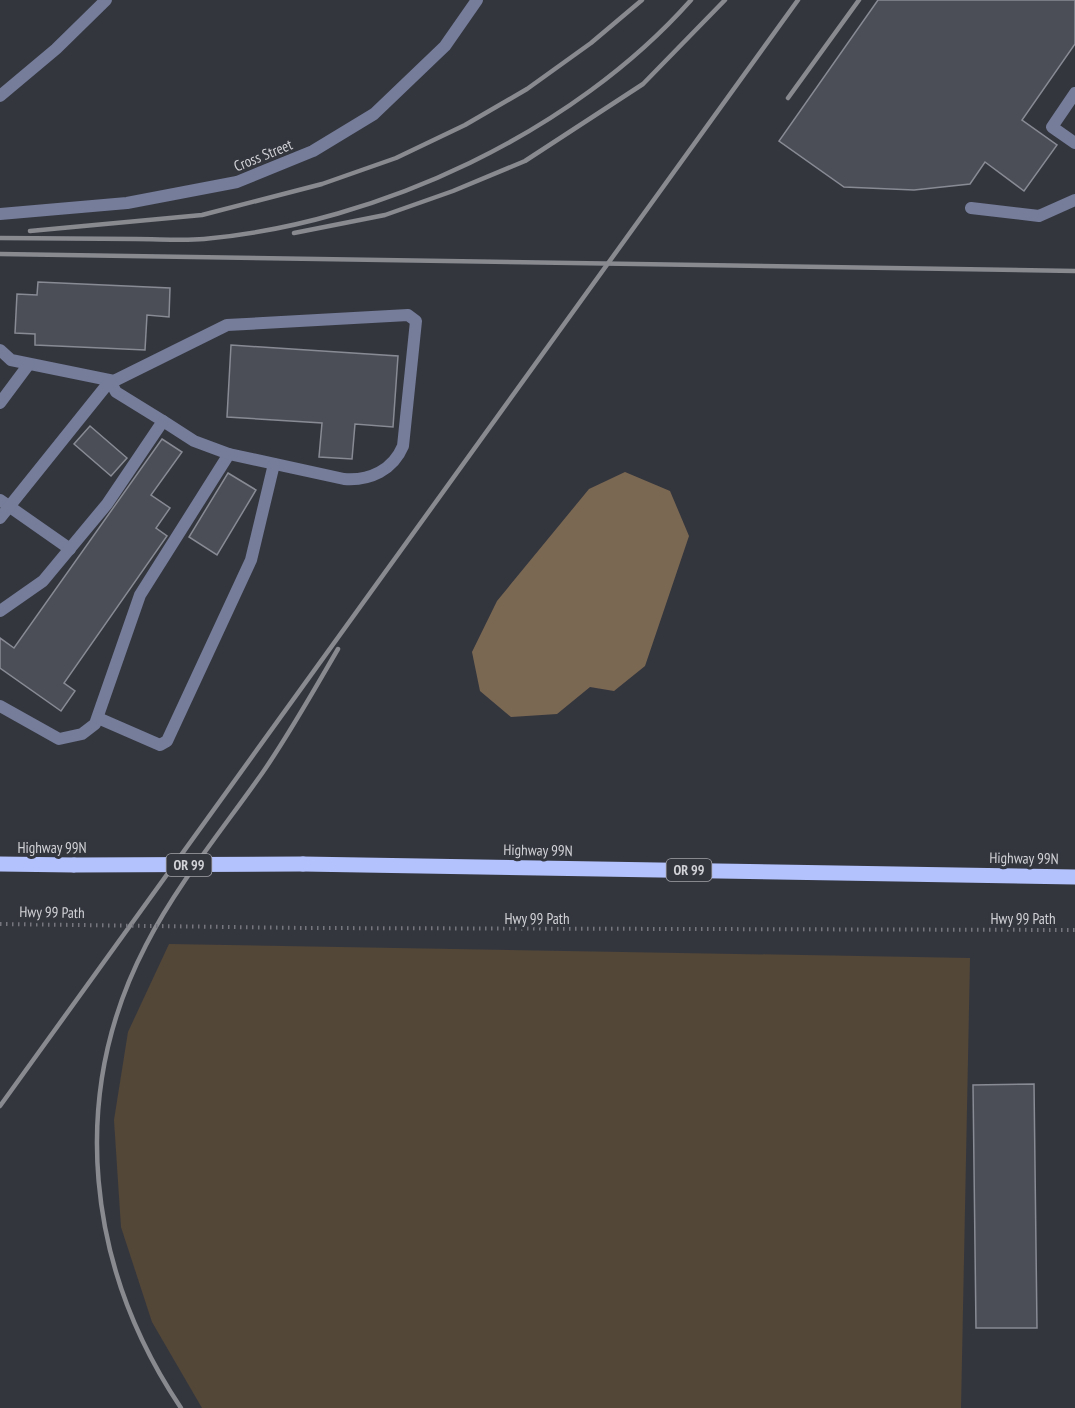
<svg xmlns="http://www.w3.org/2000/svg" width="1075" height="1408" font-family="'PT Sans Narrow',sans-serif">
	<rect width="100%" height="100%" fill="#34363e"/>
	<path fill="#534738" d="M169,944L970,958L961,1408H202L152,1322L121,1227L114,1120L128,1032Z"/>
	<path fill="#7b6853" d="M625,472L670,491L689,536L645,666L614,691L590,687L557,714L511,717L480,691L472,652L497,601L589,489Z"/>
	<g fill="#4c4e57" stroke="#888a94" stroke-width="1.5">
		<path d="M878,0H1075V44L1022,120L1057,145L1024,191L985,162L970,184L914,190L844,187L779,141Z"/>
		<path d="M38,282L170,288L169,317L147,315L145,350L35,345V334L15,333L17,294L37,295Z"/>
		<path d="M231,345L398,356L393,427L355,424L352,459L319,457L322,423L227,417Z"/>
		<path d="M90,426L127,458L111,476L74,444Z"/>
		<path d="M162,439L182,452L151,495L170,508L156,528L167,536L64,683L75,691L61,711L0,668V638L14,648Z"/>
		<path d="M228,473L256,490L217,555L189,537Z"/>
		<path d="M1034,1084L1037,1328H976L973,1085Z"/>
	</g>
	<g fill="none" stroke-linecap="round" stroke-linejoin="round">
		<path stroke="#75767d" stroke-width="4" stroke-dasharray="1.5 4.5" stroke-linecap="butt" d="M305,928L1075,930"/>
		<g stroke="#757d9a" stroke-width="12">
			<path d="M1075,93L1052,127L1075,143"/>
			<path d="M0,96L56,49L106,0"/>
			<path d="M971,208L1039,216L1075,200"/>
			<path d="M0,350L11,360L114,381L227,325L408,315L416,321L403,446C393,470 370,481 344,479L229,454L140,595L95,724L82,734L59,739L0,706"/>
			<path d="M0,403L29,364"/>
			<path d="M163,421L194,441L229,454"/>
			<path d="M0,500L70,549"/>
			<path d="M0,518L110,381L116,392L163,421L107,504L43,581L0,611"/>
			<path d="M98,718L160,745L167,741L251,560L274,464"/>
		</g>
		<path stroke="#757d9a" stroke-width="12" d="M0,214L127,203L237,182L313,151L374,114L445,46L477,0"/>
		<g stroke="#b3c2fd" stroke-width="15">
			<path d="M0,864L74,865"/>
			<path d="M303,864L1075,877"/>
		</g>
		<g stroke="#888a90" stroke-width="4.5">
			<path d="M788,98L859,0"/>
			<path d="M30,231L202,215L322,184L396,158L465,125L527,89L591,43L642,0"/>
			<path d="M294,233L385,215L453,191L525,161L643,84L725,0"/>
			<path d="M0,238C45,238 91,239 136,239C159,239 182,241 204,239C380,223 574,132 691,0"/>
			<path d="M0,254L1075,271"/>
			<path d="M0,1106L798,0"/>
			<path d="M181,1408C87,1268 67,1097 146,945C178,883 223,829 263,772C290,733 314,690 338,649"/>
		</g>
		<path stroke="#75767d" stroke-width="4" stroke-dasharray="1.5 4.5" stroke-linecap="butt" d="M0,924L305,928"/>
		<path stroke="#b3c2fd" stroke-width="15" d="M74,865L303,864"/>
	</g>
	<g text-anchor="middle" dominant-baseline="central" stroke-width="6" stroke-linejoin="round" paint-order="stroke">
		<g fill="#34363e" stroke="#a2a3a9" stroke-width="1.5">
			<rect x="166.5" y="854" width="45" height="22" rx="4.5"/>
			<rect x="666.5" y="859" width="45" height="22" rx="4.5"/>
		</g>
		<g font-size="14" font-weight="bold" fill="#d1d2d7">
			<text x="189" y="865">OR 99</text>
			<text x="689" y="870">OR 99</text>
		</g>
		<g font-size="15" fill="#d1d2d7" stroke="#34363e">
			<text transform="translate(263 155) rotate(-22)">Cross Street</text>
			<text x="52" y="847">Highway 99N</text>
			<text transform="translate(538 850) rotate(1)">Highway 99N</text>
			<text transform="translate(1024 858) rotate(1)">Highway 99N</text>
			<text transform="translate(52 912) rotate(1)">Hwy 99 Path</text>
			<text x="537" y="918">Hwy 99 Path</text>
			<text x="1023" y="918">Hwy 99 Path</text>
		</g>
	</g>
</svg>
